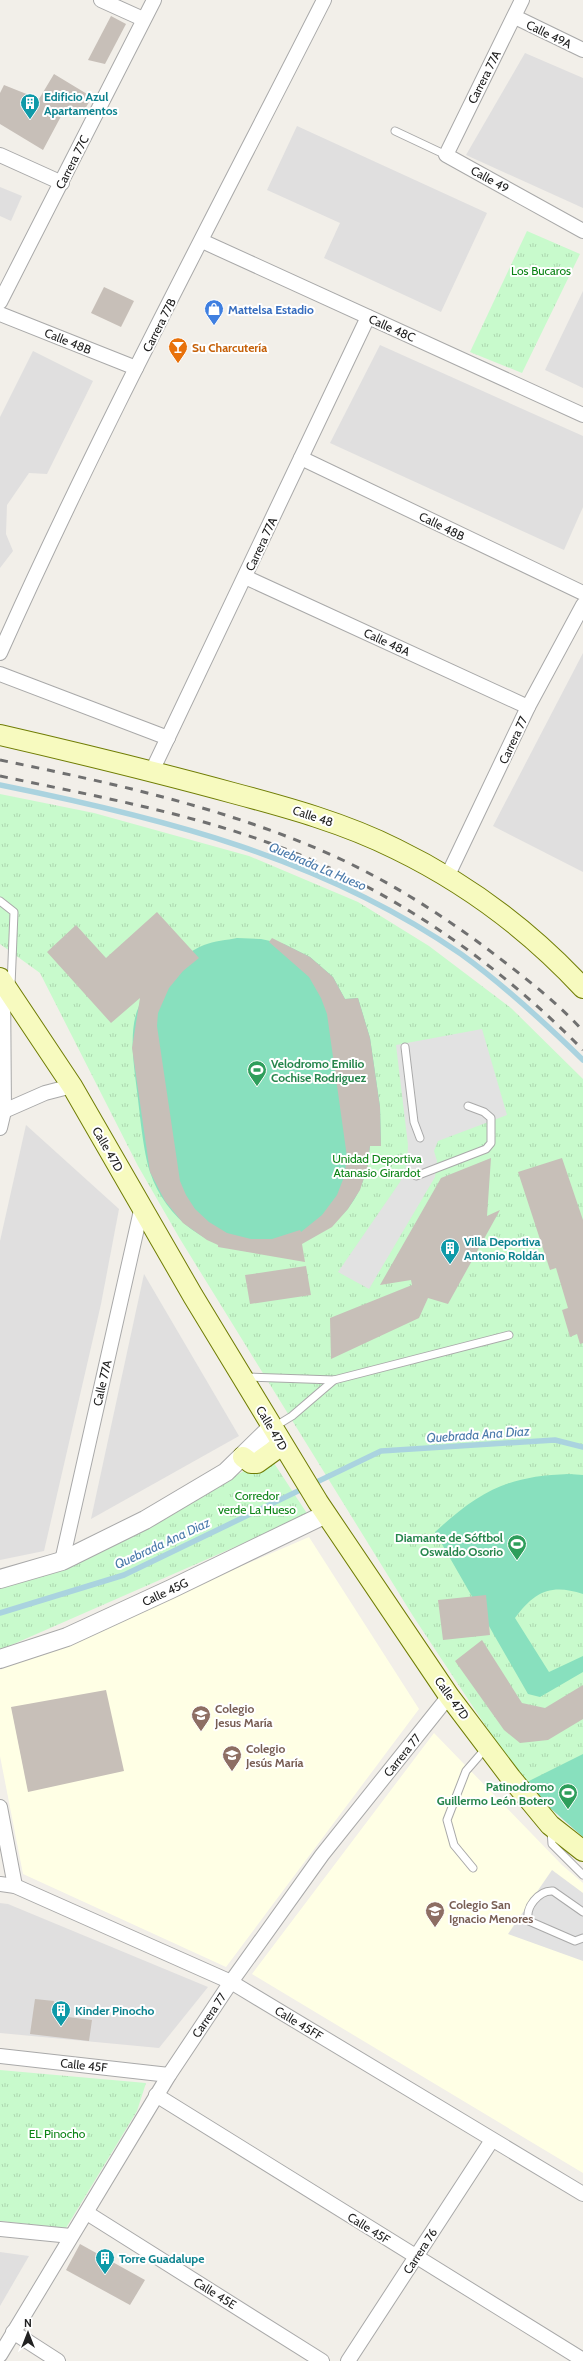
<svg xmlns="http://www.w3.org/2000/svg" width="583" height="2361" font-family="Cabin,sans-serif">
	<defs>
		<pattern id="park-tufts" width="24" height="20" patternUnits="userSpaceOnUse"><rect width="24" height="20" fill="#c8facc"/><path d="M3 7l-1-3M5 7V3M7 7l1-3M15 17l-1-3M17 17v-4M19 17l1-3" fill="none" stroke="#acd6af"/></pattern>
	</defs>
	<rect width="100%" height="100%" fill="#f2efe9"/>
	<g fill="#e0dfdf">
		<path d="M525,53L583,78V208L466,155Z"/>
		<path d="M297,126L487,213L441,312L324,258L340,223L267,190Z"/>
		<path d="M0,187L22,196L11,221L0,216Z"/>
		<path d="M583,291V388L545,370Z"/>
		<path d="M380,345L583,436V507L564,550L330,443Z"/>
		<path d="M33,351L93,381L47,474L29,473L7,505L6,534L13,551L0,568V417Z"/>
		<path d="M583,653V872L493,826Z"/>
		<path d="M26,1125L119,1209L101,1304L44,1551L0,1560V1241Z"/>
		<path d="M144,1274L239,1436L91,1519L115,1408Z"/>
		<path d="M0,1903L8,1904L208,1987L159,2048L0,2033Z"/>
		<path d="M0,2252L29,2256L0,2306Z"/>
	</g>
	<g fill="#ffffe5">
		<path d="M309,1537L419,1709L226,1967L23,1874L0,1756V1670Z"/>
		<path d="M434,1733L562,1865L583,1883V2173L252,1974Z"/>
	</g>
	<g fill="url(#park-tufts)">
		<path d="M527,231L580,254L522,373L470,352Z"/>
		<path d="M0,794L94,813L249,856L358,902L429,946L511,1008L583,1079V1837L520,1778L413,1616L180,1239L138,1166L40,973L0,944Z"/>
		<path d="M270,1457L308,1515L0,1650V1586L69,1566Z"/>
		<path d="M0,2070L146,2083L137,2111L66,2228L0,2221Z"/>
	</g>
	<g fill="#88e0be">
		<path d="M237,938L261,939L284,944L310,957L333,977L345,999L358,998L370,1038L380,1107L381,1146H370C366,1189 351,1215 313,1237C252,1274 172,1239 150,1172C143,1150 140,1115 137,1091C134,1066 128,1030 139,1006C151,978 177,957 204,945C214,941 227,940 237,938Z"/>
		<path d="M569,1474L583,1475V1594C551,1583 534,1592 515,1618L549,1672L583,1656V1672L540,1697L528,1694L435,1532C480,1491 507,1476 569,1474Z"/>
		<path d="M583,1754V1837L523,1784Z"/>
	</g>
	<g fill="#e2e2e2">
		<path d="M482,1029L507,1115L438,1141L434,1151L437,1161L435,1177L369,1289L338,1272L400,1182L407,1163L408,1145L396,1045Z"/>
		<path d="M552,1870L583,1893V1961L508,1934Z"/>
	</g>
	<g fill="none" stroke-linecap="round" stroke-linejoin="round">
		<g stroke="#aad3df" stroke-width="5.5">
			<path d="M0,785C163,818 322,858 461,954C504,985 545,1023 583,1060"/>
			<path d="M0,1613L124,1575L381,1451L555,1440L583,1447"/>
		</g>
	</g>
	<g fill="#c7bfb8">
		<path d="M111,16L126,24L105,64L88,60Z"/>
		<path d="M54,74L92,97L81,116L66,107L43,150L0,124V93L4,85L39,99Z"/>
		<path d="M104,287L134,301L121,327L91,313Z"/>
		<path d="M157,912L199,958L183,971L169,988L158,1013L157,1026L180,1181L186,1195L195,1209L209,1222L227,1233L251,1239H272L300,1230L301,1232L322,1215L337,1195L344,1177L347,1157L327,1014L321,998L309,977L269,942L272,938L310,957L333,977L345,999L358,998L370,1038L380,1107L381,1146H370L367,1169L360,1190L348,1209L332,1227L302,1244L305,1262L218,1247V1245L207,1240L183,1223L165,1201L150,1172L132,1048L140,998L111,1023L47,952L76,925L106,958Z"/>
		<path d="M491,1158L487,1216L500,1210L448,1304L428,1298L419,1318L331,1359L330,1318L412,1285L411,1280L380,1285L441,1178Z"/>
		<path d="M562,1158L583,1220V1343L580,1344L577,1334L570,1337L562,1310L568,1308L556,1268L550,1270L518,1172Z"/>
		<path d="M306,1266L311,1295L250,1304L245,1275Z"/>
		<path d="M486,1595L490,1635L443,1640L438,1600Z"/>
		<path d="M482,1640L522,1703L545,1708L583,1685V1719L548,1740L520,1743L504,1730L455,1661Z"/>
		<path d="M106,1690L124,1771L28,1792L11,1707Z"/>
		<path d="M35,1999L54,2001L52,2015L92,2020L89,2041L30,2034Z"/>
		<path d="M80,2244L145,2280L130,2305L66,2270Z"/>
	</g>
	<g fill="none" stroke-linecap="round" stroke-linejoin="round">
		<defs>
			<g id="service">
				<path d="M395,131L446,155"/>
				<path d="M0,901L14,912L11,986"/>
				<path d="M405,1047L414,1122L420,1138"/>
				<path d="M416,1176L486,1149L491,1143V1118L484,1112L468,1106"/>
				<path d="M245,1377L334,1380L509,1335"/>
				<path d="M274,1427L292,1416L334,1380"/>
				<path d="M551,1831L552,1844L583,1875"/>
				<path d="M473,1868L454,1845L447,1820L466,1771L486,1748"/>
				<path d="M583,1912L553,1891C539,1890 524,1908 529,1921L575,1941L583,1938"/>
			</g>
			<g id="minor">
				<path d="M101,0L143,19"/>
				<path d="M522,0L446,155L583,231"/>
				<path d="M515,17L583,50"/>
				<path d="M0,155L62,183"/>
				<path d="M202,241L583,415"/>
				<path d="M0,302L154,0"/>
				<path d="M0,314L136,368"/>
				<path d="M301,458L583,593"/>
				<path d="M245,577L528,707"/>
				<path d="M0,653C99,431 214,217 324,0"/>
				<path d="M0,674L168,738"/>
				<path d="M152,771L368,317"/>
				<path d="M447,877L528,707L583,605"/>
				<path d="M4,1111L45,1093L72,1086"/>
				<path d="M0,1128L4,1111L3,981"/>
				<path d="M62,1561L142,1206"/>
				<path d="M0,1807L15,1886"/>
				<path d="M0,1884L15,1886L231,1982L583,2194"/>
				<path d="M0,2056L169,2075"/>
				<path d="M156,2095L583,2360"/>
				<path d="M87,2213L322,2361"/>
				<path d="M0,2229L71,2236"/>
				<path d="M13,2332L58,2361"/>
				<path d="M0,2355L169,2075L231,1982L322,1855L449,1696"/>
				<path d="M348,2361L492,2140"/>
			</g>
			<g id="tertiary">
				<path d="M0,1579L62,1561L145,1520L226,1472L271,1428"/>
				<path d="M0,1659L67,1637L171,1589L326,1514"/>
			</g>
			<g id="secondary">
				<path d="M0,735C78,753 156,772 233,793C289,808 344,823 396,849C466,883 530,931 583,988"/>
				<path d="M0,978L72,1086L193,1296L318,1502L449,1696L511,1778L550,1825L583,1851"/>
				<path d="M243,1457L251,1463H257L282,1445"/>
			</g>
		</defs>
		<use href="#service" stroke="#a9a9a9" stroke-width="9"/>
		<use href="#minor" stroke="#a9a9a9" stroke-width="16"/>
		<use href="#tertiary" stroke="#a9a9a9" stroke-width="20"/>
		<use href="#secondary" stroke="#707d05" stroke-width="22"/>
		<use href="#service" stroke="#fff" stroke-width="7"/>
		<use href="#minor" stroke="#fff" stroke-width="14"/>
		<use href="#tertiary" stroke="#fff" stroke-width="18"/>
		<use href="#secondary" stroke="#f7fabf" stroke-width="20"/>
		<g stroke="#707070" stroke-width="3" stroke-dasharray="8 8" stroke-linecap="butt">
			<path d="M0,760C102,781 204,803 301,842C370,869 435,909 494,954C524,977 557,1002 583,1031"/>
			<path d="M0,776C90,795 185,812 272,844C389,887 496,961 583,1050"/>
		</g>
	</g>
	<defs>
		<symbol id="building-pin" viewBox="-11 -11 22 30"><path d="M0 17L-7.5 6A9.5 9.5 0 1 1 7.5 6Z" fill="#0f9aa8" stroke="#fff"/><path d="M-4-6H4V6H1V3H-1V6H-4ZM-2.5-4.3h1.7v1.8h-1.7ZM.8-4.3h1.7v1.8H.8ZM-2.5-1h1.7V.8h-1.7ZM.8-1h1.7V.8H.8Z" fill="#fff"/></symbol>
		<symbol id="shop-pin" viewBox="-11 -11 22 30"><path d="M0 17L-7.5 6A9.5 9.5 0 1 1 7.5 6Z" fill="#3f7fe0" stroke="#fff"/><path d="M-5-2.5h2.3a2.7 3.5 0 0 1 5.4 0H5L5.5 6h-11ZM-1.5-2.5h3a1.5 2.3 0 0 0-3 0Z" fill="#fff"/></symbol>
		<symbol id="bar-pin" viewBox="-11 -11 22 30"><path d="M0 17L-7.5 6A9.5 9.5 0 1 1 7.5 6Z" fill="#e8710a" stroke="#fff"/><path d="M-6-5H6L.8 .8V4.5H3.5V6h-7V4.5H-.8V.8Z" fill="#fff"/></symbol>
		<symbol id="stadium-pin" viewBox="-11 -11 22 30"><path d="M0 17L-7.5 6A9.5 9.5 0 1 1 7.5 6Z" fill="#2e9e5b" stroke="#fff"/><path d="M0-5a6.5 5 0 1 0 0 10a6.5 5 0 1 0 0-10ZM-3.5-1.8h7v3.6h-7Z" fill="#fff"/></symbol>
		<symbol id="school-pin" viewBox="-11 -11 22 30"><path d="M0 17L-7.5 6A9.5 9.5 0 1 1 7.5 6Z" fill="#8d6e63" stroke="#fff"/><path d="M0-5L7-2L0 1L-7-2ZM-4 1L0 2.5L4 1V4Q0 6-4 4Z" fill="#fff"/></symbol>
	</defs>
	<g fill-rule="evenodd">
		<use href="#building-pin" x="19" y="92" width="22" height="30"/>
		<use href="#shop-pin" x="203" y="298" width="22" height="30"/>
		<use href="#bar-pin" x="167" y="336" width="22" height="30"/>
		<use href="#stadium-pin" x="246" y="1059" width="22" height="30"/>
		<use href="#building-pin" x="439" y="1237" width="22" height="30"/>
		<use href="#stadium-pin" x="506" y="1533" width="22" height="30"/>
		<use href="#school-pin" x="190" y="1704" width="22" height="30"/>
		<use href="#school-pin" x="221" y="1744" width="22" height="30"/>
		<use href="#stadium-pin" x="557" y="1782" width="22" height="30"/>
		<use href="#school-pin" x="424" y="1900" width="22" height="30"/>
		<use href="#building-pin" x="50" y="1999" width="22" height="30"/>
		<use href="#building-pin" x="94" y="2247" width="22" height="30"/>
	</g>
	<g text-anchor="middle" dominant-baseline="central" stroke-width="4" stroke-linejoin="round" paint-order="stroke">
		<g font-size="12" fill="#222" stroke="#fff">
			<text transform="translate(549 34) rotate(26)">Calle 49A</text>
			<text transform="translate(484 77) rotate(-63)">Carrera 77A</text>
			<text transform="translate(72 162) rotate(-63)">Carrera 77C</text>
			<text transform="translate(490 179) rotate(29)">Calle 49</text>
			<text transform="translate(159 325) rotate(-63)">Carrera 77B</text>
			<text transform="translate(392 328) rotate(24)">Calle 48C</text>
			<text transform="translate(68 341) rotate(22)">Calle 48B</text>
			<text transform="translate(442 526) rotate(26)">Calle 48B</text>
			<text transform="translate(261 544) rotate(-65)">Carrera 77A</text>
			<text transform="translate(387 642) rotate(25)">Calle 48A</text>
			<text transform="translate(513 740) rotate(-65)">Carrera 77</text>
			<text transform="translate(313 816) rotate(18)">Calle 48</text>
			<text transform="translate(108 1149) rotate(60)">Calle 47D</text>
			<text transform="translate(102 1383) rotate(-77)">Calle 77A</text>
			<text transform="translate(272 1428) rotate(59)">Calle 47D</text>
			<text transform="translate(165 1592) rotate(-25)">Calle 45G</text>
			<text transform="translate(452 1698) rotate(54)">Calle 47D</text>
			<text transform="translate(402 1755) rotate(-51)">Carrera 77</text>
			<text transform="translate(209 2015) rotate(-56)">Carrera 77</text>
			<text transform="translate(299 2023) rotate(31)">Calle 45FF</text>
			<text transform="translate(84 2065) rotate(6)">Calle 45F</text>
			<text transform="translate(369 2228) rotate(32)">Calle 45F</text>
			<text transform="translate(420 2251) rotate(-57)">Carrera 76</text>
			<text transform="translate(215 2293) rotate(32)">Calle 45E</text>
		</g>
		<g font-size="12" font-weight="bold" fill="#0d838f" stroke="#fff" text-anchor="start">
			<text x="44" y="96">Edificio Azul<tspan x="44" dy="14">Apartamentos</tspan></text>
			<text x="464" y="1241">Villa Deportiva<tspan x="464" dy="14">Antonio Roldán</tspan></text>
			<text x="75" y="2010">Kinder Pinocho</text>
			<text x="119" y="2258">Torre Guadalupe</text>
		</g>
		<g font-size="12" fill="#0c8416" stroke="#fff">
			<text x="541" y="270">Los Bucaros</text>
			<text x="377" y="1158">Unidad Deportiva<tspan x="377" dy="14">Atanasio Girardot</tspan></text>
			<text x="257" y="1495">Corredor<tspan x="257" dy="14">verde La Hueso</tspan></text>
			<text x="57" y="2133">EL Pinocho</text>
		</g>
		<g font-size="12" font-weight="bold" fill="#366cbe" stroke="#fff" text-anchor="start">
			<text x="228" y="309">Mattelsa Estadio</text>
		</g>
		<g font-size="12" font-weight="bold" fill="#c56008" stroke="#fff" text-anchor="start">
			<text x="192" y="347">Su Charcutería</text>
		</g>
		<g font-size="12" font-weight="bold" fill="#27864d" stroke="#fff" text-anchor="end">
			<text x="271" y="1063" text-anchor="start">Velodromo Emilio<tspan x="271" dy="14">Cochise Rodriguez</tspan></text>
			<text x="503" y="1537">Diamante de Sóftbol<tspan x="503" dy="14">Oswaldo Osorio</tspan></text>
			<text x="554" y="1786">Patinodromo<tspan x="554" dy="14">Guillermo León Botero</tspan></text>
		</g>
		<g font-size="12" font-weight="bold" fill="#785e54" stroke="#fff" text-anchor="start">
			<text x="215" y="1708">Colegio<tspan x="215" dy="14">Jesus María</tspan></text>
			<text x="246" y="1748">Colegio<tspan x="246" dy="14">Jesús María</tspan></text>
			<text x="449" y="1904">Colegio San<tspan x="449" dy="14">Ignacio Menores</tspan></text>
		</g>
		<g font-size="13" font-style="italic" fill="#4a7aab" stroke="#fff">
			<text transform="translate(318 866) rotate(23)">Quebrada La Hueso</text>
			<text transform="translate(478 1434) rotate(-4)">Quebrada Ana Diaz</text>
			<text transform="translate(162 1543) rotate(-25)">Quebrada Ana Diaz</text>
		</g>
	</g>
	<g transform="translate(28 2333)" stroke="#ffffff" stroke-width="3" paint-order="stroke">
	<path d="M0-3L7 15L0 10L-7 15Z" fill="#222222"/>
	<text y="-6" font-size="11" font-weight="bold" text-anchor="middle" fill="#222222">N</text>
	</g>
</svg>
